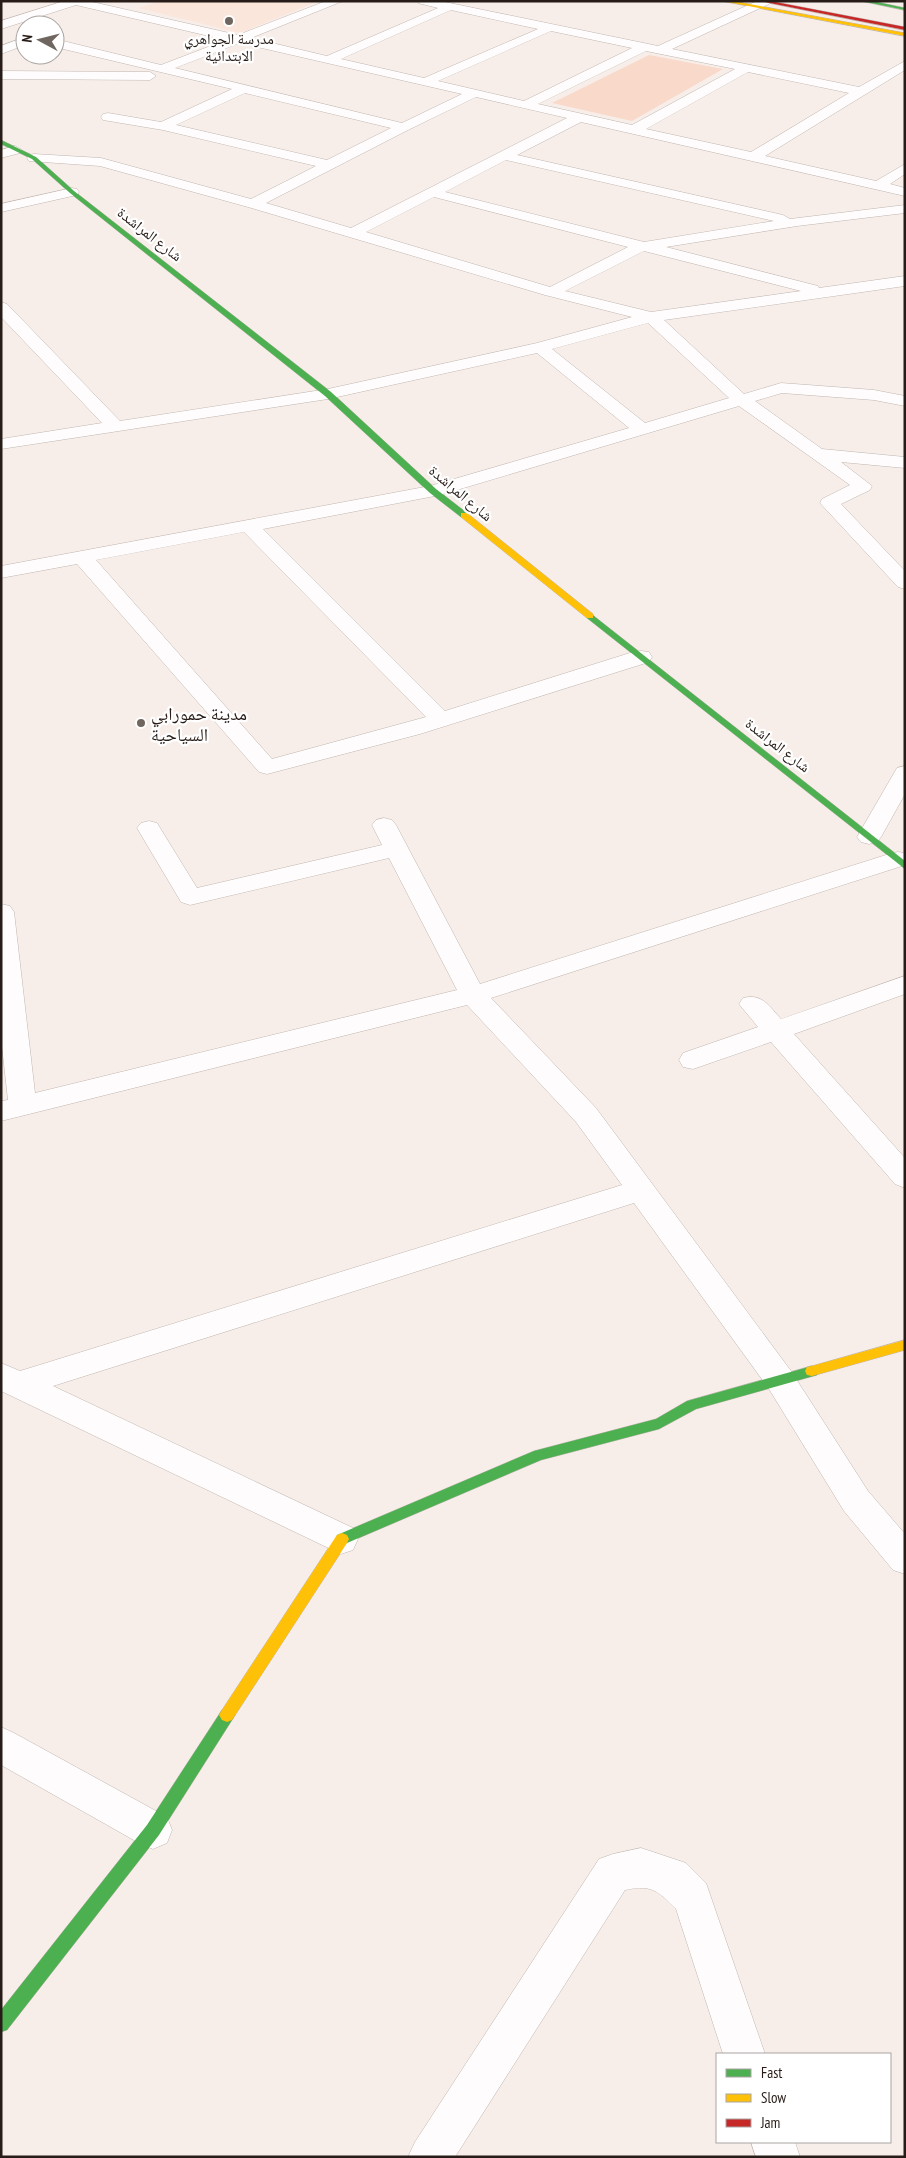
<svg xmlns="http://www.w3.org/2000/svg" width="906" height="2158" font-family="'PT Sans Narrow','Noto Naskh Arabic',sans-serif">
	<rect width="100%" height="100%" fill="#f8eee9"/>
	<path fill="#fbe6dc" d="M159,1H319L240,33L138,8Z"/>
	<path fill="#f9d9ca" d="M649,55L723,69L632,121L552,103Z"/>
	<g fill="none" stroke-linecap="round" stroke-linejoin="round">
		<defs>
			<g id="street">
				<path d="M64,1H88L238,35L326,1H343L251,38L327,56L438,8L418,3L416,1H440L658,46L757,1H770L769,4L672,49L859,87L905,61V70L765,156L876,181L905,164V174L890,184L905,188V196L581,122L517,155L783,215L790,219L905,205V213L797,226L666,247L818,286L819,288L905,276V286L664,320L744,394L781,383L874,390L905,396V406L874,400L782,393L755,401L822,449L905,457V468L841,462L872,486L870,490L841,504L905,571V589L898,587L820,503L822,499L850,485L739,406L440,495L263,529L445,711L633,652L641,651L649,652L652,657L649,662L420,734L267,774L259,772L77,564L1,578V566L430,486L629,428L537,353L328,399L1,449V439L102,423L1,317V302L7,304L120,421L328,389L537,343L632,317L545,295L248,207L100,166L29,161L27,158L29,155L34,154L101,158L251,199L316,166L163,130L103,120L101,117L103,114L108,113L161,122L232,89L55,47V39L161,65L226,40L76,5L1,29V21ZM451,10L538,29L424,78L341,59ZM551,31L632,48L524,101L438,81ZM240,43L462,94L402,123L175,68ZM646,51L735,69L632,125L538,104ZM748,72L849,93L751,152L646,129ZM245,93L391,128L327,160L176,125ZM476,97L567,118L351,228L266,203L408,130ZM506,160L774,221L644,242L445,192ZM434,197L628,247L550,287L366,232ZM644,251L801,291L651,312L565,291ZM648,323L729,398L645,423L552,349ZM244,532L426,717L272,759L96,560Z"/>
				<path d="M25,37V45L1,54V46Z"/>
				<path d="M1,71L150,72L156,76L150,80L1,79Z"/>
				<path d="M15,146L22,150L20,153L1,158V150Z"/>
				<path d="M72,188L77,189L79,192L77,195L1,212V204Z"/>
				<path d="M905,766V794L881,837L877,842L869,844L861,842L857,837L894,773L897,768Z"/>
				<path d="M384,818L392,820L396,825L480,984L889,854L898,852L905,853V865L491,998L596,1108L791,1371L868,1491L905,1534V1574L893,1570L844,1511L769,1389L634,1203L53,1386L353,1528L358,1539L353,1550L341,1554L1,1391V1363L20,1371L622,1185L576,1122L467,1005L1,1121V1101L8,1100L1,1038V904L10,906L14,912L35,1093L457,990L389,858L190,905L181,902L137,828L141,823L149,821L157,823L197,888L382,845L372,825L376,820Z"/>
				<path d="M905,976V994L794,1034L905,1158V1188L895,1184L771,1042L693,1069L683,1067L679,1060L683,1053L758,1027L739,1004L743,998C762,993 769,1006 781,1019Z"/>
				<path d="M1,1727L14,1733L167,1817L172,1830L167,1843L153,1849L139,1843L1,1765Z"/>
				<path d="M641,1848L686,1863L706,1883L765,2054H723L676,1909C658,1891 652,1884 625,1890L455,2157H408L415,2142L599,1859L613,1854Z"/>
				<path d="M751,2142H795L800,2157H756Z"/>
			</g>
			<g id="fast">
				<path d="M861,1H872L905,8V10Z"/>
				<path d="M1,140L36,157L74,191L331,392L436,489L467,513V517H461L430,493L325,396L70,193L32,159L1,144Z"/>
				<path d="M590,613L905,861V869L587,618L586,616Z"/>
				<path d="M812,1366L817,1367L819,1371L817,1375L696,1409L659,1429L541,1460L347,1543L342,1545L337,1543L335,1539L337,1535L534,1451L656,1419L687,1401Z"/>
				<path d="M227,1708L232,1710L235,1715L232,1720L159,1835L7,2030L1,2032V2010L147,1825L222,1710Z"/>
			</g>
			<g id="slow">
				<path d="M722,1H733L905,33V36Z"/>
				<path d="M461,513H467L593,614V618H587L461,517Z"/>
				<path d="M905,1340V1350L812,1376L807,1375L805,1371L807,1367L812,1366Z"/>
				<path d="M342,1533L347,1535L349,1539L347,1543L232,1720L227,1722L222,1720L219,1715L222,1710L337,1535Z"/>
			</g>
			<path id="jam" d="M759,1H770L905,27V30Z"/>
		</defs>
		<use href="#street" stroke="#c0b6b1" stroke-width="1"/>
		<use href="#fast" stroke="#c0b6b1" stroke-width="1"/>
		<use href="#slow" stroke="#c0b6b1" stroke-width="1"/>
		<use href="#jam" stroke="#c0b6b1" stroke-width="1"/>
		<use href="#street" fill="#fefcfc" fill-rule="evenodd"/>
		<use href="#fast" fill="#4caf50" fill-rule="evenodd"/>
		<use href="#slow" fill="#ffc107" fill-rule="evenodd"/>
		<use href="#jam" fill="#c62828" fill-rule="evenodd"/>
	</g>
	<g fill="#706660" stroke="#fff" stroke-width="2">
		<circle cx="229" cy="21" r="5"/>
		<circle cx="141" cy="723" r="5"/>
	</g>
	<g text-anchor="middle" dominant-baseline="central" stroke-width="4.5" stroke-linejoin="round" paint-order="stroke">
		<g font-size="15" fill="#271c17" stroke="#fff">
			<text x="229" y="38">مدرسة الجواهري<tspan x="229" dy="17">الابتدائية</tspan></text>
		</g>
		<g font-size="15" fill="#271c17" stroke="#fff">
			<text transform="translate(150 234) rotate(38)">شارع المراشدة</text>
			<text transform="translate(461 493) rotate(40)">شارع المراشدة</text>
			<text transform="translate(778 745) rotate(38)">شارع المراشدة</text>
		</g>
		<g font-size="18" fill="#271c17" stroke="#fff" text-anchor="start">
			<text x="151" y="713">مدينة حمورابي<tspan x="151" dy="21">السياحية</tspan></text>
		</g>
	</g>
	<rect width="906" height="2158" fill="none" stroke="#271c17" stroke-width="5"/>
	<rect x="716" y="2053" width="175" height="90" fill="#ffffff" stroke="#a9a4a2"/>
	<rect x="726" y="2069" width="25" height="8" fill="#4caf50" stroke="#a9a4a2"/>
	<text x="761" y="2078" font-size="15" fill="#271c17">Fast</text>
	<rect x="726" y="2094" width="25" height="8" fill="#ffc107" stroke="#a9a4a2"/>
	<text x="761" y="2103" font-size="15" fill="#271c17">Slow</text>
	<rect x="726" y="2119" width="25" height="8" fill="#c62828" stroke="#a9a4a2"/>
	<text x="761" y="2128" font-size="15" fill="#271c17">Jam</text>
	<g transform="translate(40 40) rotate(277)"><circle r="24" fill="#ffffff" stroke="#a9a4a2"/>
	<path d="M0-4L9 19L0 12L-9 19Z" fill="#706660"/>
	<text y="-8" font-size="14" font-weight="bold" text-anchor="middle" fill="#271c17">N</text>
	</g>
</svg>
